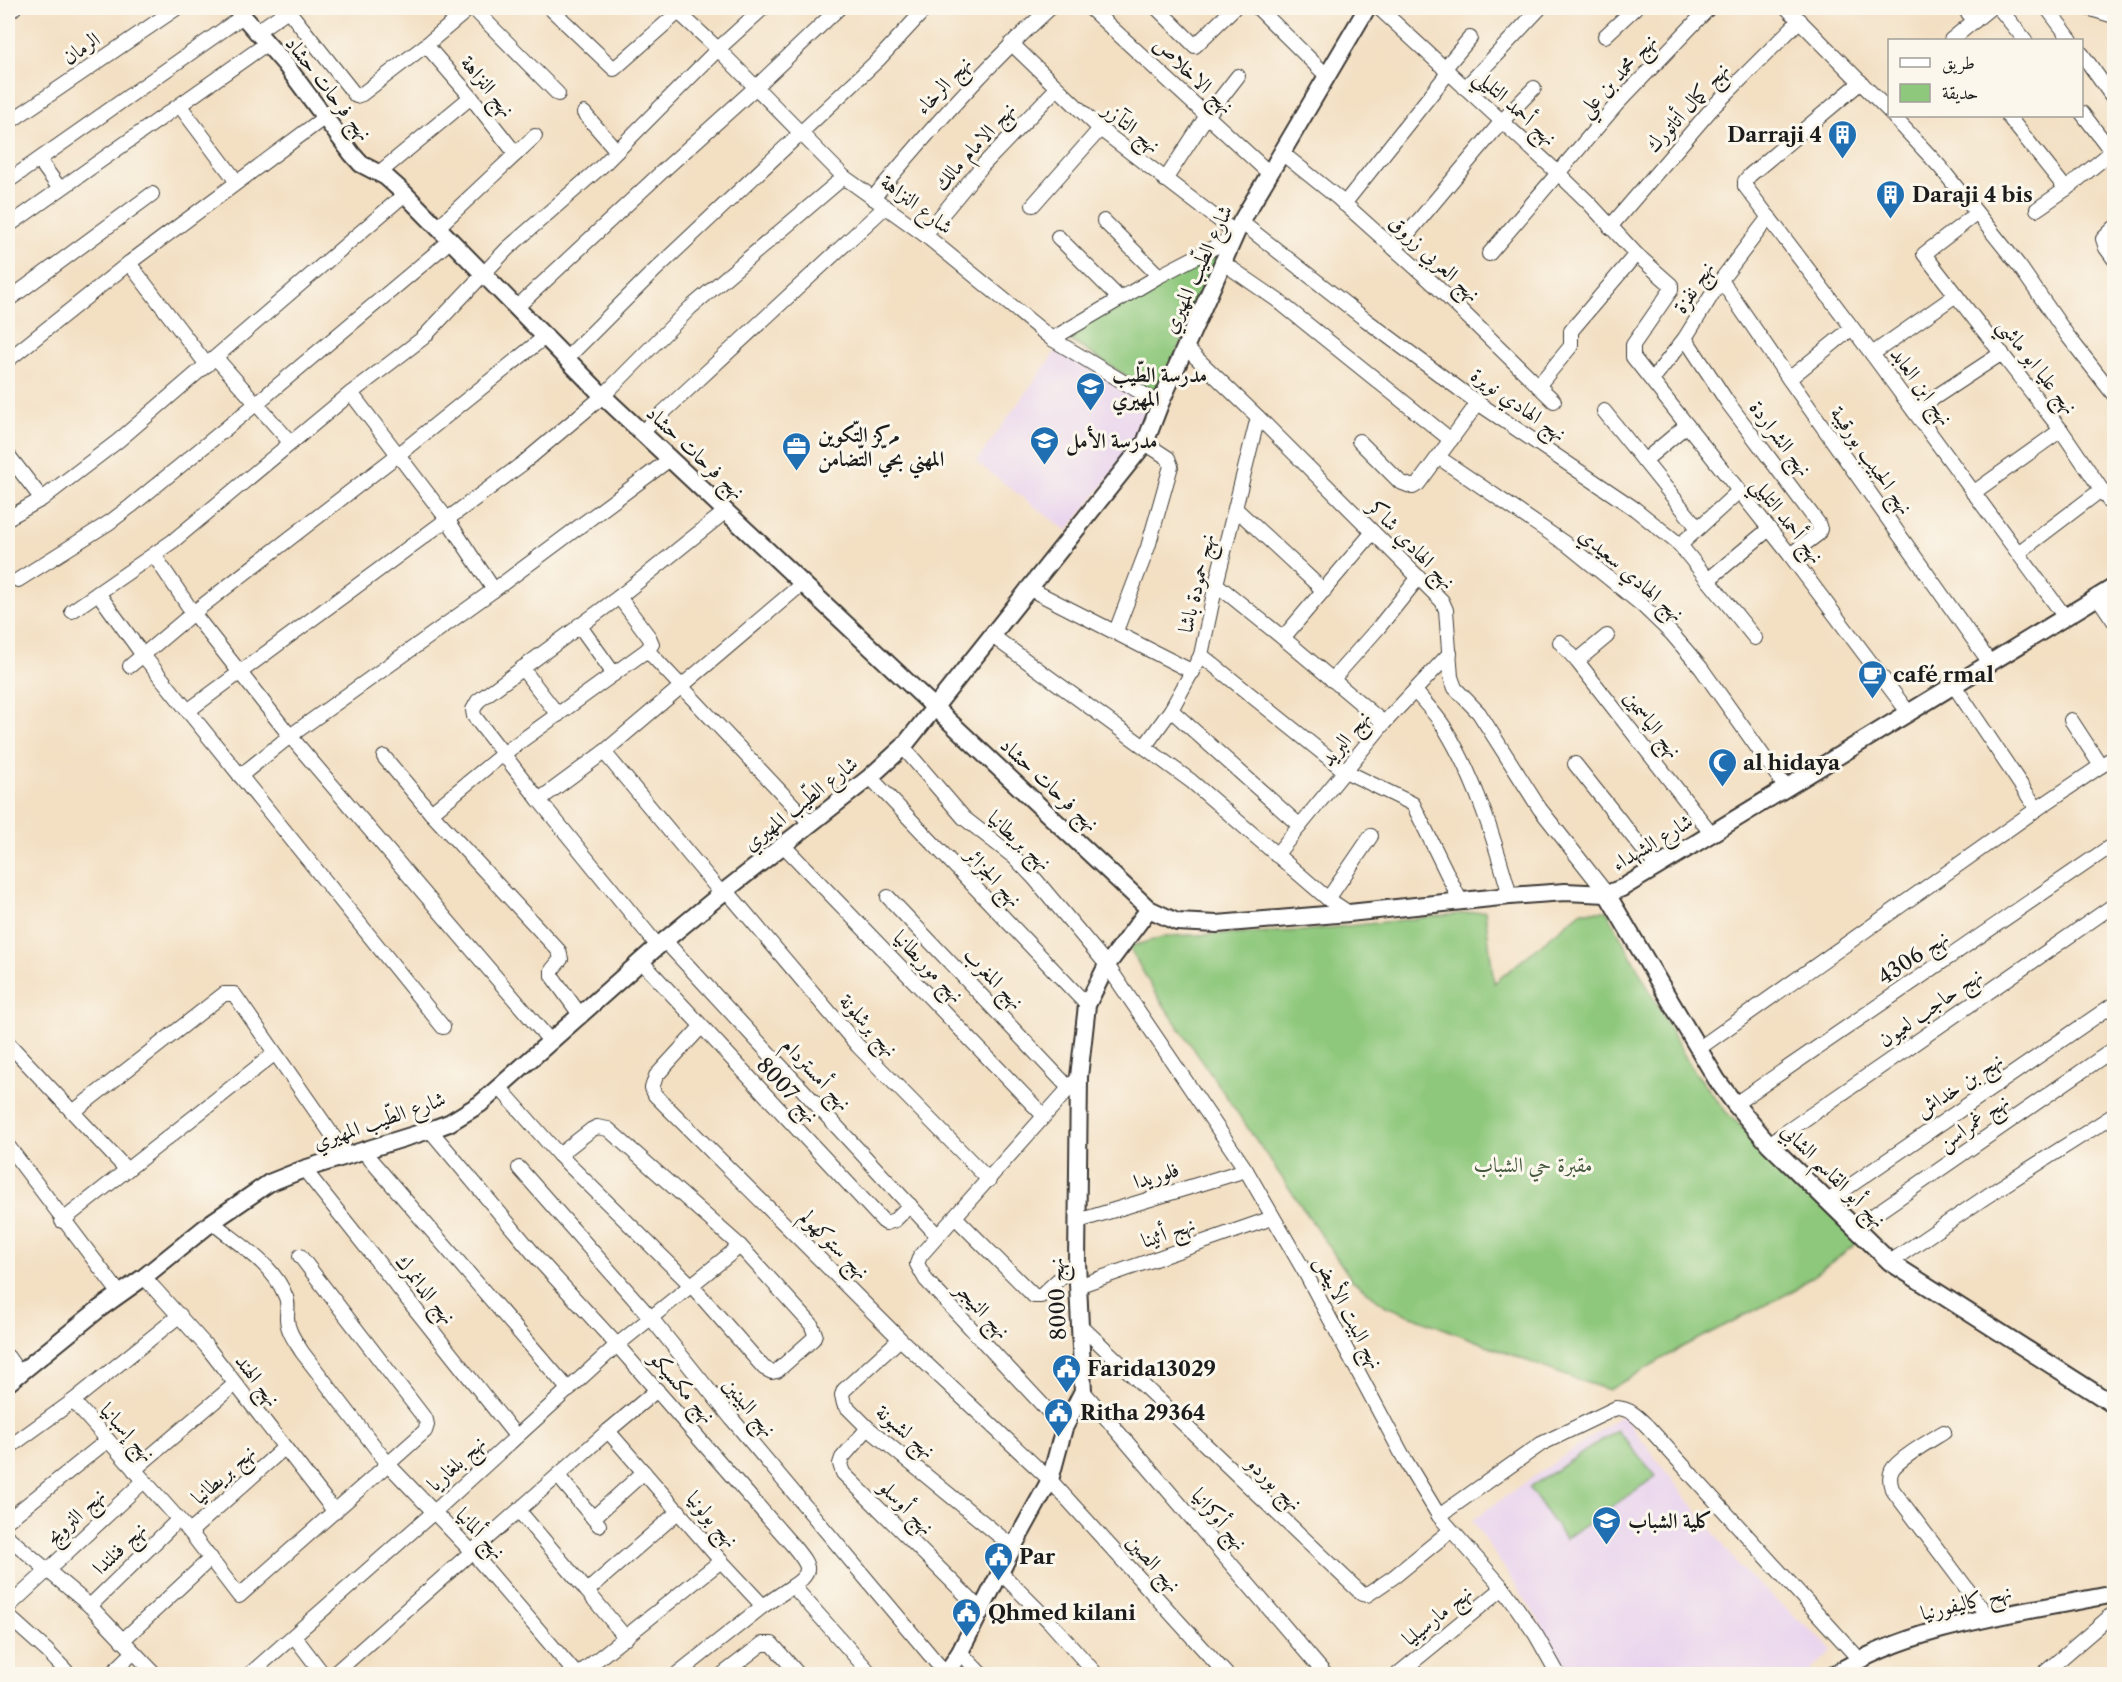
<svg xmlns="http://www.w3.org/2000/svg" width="2122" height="1682" font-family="'Libre Caslon Text',Amiri,serif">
	<rect width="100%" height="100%" fill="#fbf7ec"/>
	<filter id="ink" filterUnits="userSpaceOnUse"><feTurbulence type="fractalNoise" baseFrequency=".0167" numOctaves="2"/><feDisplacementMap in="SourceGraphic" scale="12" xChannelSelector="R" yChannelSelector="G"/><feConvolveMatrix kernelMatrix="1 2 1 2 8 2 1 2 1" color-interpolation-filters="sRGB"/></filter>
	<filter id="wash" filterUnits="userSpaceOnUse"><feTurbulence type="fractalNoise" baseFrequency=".008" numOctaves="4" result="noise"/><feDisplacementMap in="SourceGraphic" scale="24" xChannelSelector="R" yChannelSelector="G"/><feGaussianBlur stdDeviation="1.35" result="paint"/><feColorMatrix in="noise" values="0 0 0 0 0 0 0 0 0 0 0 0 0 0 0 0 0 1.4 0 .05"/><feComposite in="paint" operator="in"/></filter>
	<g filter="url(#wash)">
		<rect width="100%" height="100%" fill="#f3dfc2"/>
		<g fill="#e8d2ee">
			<path d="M1058,348L1152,407L1140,438L1067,531L976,462Z"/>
			<path d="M1622,1415L1745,1573L1833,1650L1807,1674H1570L1540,1622L1472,1520Z"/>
		</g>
		<g fill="#8ec87c" stroke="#55724c" stroke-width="1.5">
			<path d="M1226,242L1158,396L1063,336Z"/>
			<path d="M1485,911L1494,983L1582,911H1607L1689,1064L1727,1113L1851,1230L1856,1244L1791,1292L1684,1346L1609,1390L1569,1377L1386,1306L1352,1280L1154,991L1129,947L1166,936L1302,931Z"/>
			<path d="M1617,1430L1656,1476L1565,1539L1529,1488Z"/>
		</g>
	</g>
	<g filter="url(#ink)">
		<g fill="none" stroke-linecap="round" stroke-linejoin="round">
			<defs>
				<g id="minor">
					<path d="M473,8L558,94"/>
					<path d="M550,8L614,69L683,8"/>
					<path d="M674,8L718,49L844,177L925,235L1052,339L1160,404"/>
					<path d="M1090,8L1269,173"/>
					<path d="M1157,8L1195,46L1234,8"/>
					<path d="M1258,8L1327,76"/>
					<path d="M1379,8L1558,173L1589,203L1636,254L1671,285V290L1633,345V357L1790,555L1908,712"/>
					<path d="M1787,8L1890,112"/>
					<path d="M1964,8L1975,21"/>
					<path d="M1999,8L2025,40"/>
					<path d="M2047,8L2071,40"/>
					<path d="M2088,8L2114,16"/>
					<path d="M288,10L356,96L362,94L426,45L470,8"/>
					<path d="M8,13L14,8"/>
					<path d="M256,32L291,8"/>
					<path d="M1605,36L1635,8"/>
					<path d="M1951,40L1990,8"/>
					<path d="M1011,43L1100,129L1236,233"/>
					<path d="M426,45L471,97L516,154"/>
					<path d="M2082,54L2114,99"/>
					<path d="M1444,69L1470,38"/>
					<path d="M1861,82L1750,175L1745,181V186L1872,354L2065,617"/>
					<path d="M1465,88L1540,8"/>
					<path d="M180,106L237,182"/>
					<path d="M584,113L617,151"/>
					<path d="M2082,113L2112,152"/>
					<path d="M1893,116L1940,167L2020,267L2067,335L2114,395"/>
					<path d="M2008,116L2066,189"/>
					<path d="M8,123L177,8"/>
					<path d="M1282,153L1338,198L1435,285L1554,401"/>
					<path d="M39,160L60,189"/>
					<path d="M379,173L471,97"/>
					<path d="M11,179L243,16"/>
					<path d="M1165,180L1206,117L1238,76"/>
					<path d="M873,198C929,131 986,66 1050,8"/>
					<path d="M1344,204L1448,73"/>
					<path d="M1033,205L1100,129"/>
					<path d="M2037,209L2066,189L2114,150"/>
					<path d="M1976,214L1924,254L2061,430L2114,508"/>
					<path d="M1104,221L1159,276"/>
					<path d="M1241,222L1366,320L1478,403L1635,509L1680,545L1755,638"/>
					<path d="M8,226L266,44"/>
					<path d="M1610,227L1714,106L1800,20"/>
					<path d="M437,228L535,136"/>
					<path d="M2114,228L2103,239L2106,248L2114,259"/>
					<path d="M925,235L983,165L1057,88"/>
					<path d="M1058,237L1120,299"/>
					<path d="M1395,249L1502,121L1534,88"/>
					<path d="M1489,254L1617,104L1709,8"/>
					<path d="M1222,262L1277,300L1451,440"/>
					<path d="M129,263L207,365"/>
					<path d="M1721,280L1789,379L1990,663"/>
					<path d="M8,300L152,194"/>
					<path d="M517,307L665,169L755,88L839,8"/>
					<path d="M1685,338L1728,403L1818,523L1820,529L1818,534L1790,555"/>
					<path d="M1052,339L1159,276L1234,237"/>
					<path d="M1186,348L1258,417L1442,601L1446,610L1451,677L1455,688L1479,713L1540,809L1607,894"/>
					<path d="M1872,354L1956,295"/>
					<path d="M216,358L291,443"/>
					<path d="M567,358L653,272L878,60L926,8"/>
					<path d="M8,360L129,263L325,117"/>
					<path d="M1789,379L1852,328"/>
					<path d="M1652,380L1685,338L1721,280L1769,217"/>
					<path d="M1538,386L1571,346V331L1636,254"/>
					<path d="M351,393L447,519L494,590"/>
					<path d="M1604,411L1698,528"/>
					<path d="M1914,411L2002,353"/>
					<path d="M642,432L885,207"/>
					<path d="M1359,441L1400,482L1413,487L1418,484L1478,403"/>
					<path d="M8,455L42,499"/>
					<path d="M1438,457L1569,546L1642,605L1672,634L1701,668L1786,788"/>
					<path d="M1644,461L1687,425"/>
					<path d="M1973,493L2061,430"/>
					<path d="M1236,509L1324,591"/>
					<path d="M8,518L42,499L118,441L405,194"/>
					<path d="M1680,545L1739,491"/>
					<path d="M2018,553L2101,490"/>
					<path d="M154,555L193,613L290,736L551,1042"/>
					<path d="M18,580L110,522L131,506L257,403L450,241"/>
					<path d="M1708,580L1769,529"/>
					<path d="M1216,584L1283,638L1384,723"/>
					<path d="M1028,588L1193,672"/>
					<path d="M98,593L142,654L443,1027"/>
					<path d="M2097,596L2114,621"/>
					<path d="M619,597L649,637L652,644L647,650"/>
					<path d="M72,611L173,541L351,393L423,338L507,249L603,165L718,49L763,8"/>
					<path d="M579,625L614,674"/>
					<path d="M1116,631L1148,547L1171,466L1168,458L1145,443"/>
					<path d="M991,635L1191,781L1328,899L1349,913"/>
					<path d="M1283,638L1373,532"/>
					<path d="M1560,642L1577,661L1711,833"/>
					<path d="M1201,655L1345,771L1413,804L1460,900"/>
					<path d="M1577,661L1607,636"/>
					<path d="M130,666L193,613L399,454L546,336"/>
					<path d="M522,668L558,715"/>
					<path d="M1332,680L1379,627L1419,577"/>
					<path d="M1953,684L2037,809"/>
					<path d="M1415,691C1424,702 1436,714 1444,727C1476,779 1494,838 1510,896"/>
					<path d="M189,710L522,464L603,396L690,308L844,177"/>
					<path d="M1171,710L1300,826"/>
					<path d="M2071,720L2101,766"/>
					<path d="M1145,746L1171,710L1201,655L1216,584L1258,417"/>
					<path d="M903,747L964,818L1014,857L1035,879L1107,965L1246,1170L1306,1274L1404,1458L1439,1516L1503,1588L1536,1635L1558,1674"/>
					<path d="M604,752L722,894"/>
					<path d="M384,757L431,813L559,951L561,959L552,970V976L581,1016"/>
					<path d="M1575,764L1657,867"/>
					<path d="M240,776L290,736L494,590L670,459"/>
					<path d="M870,777L1087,1005"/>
					<path d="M539,800L604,752L803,583"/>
					<path d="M431,813L503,754L647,650L810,823"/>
					<path d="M783,845L1044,1116"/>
					<path d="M1276,855L1384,723L1450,653"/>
					<path d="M726,890L858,1046L989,1180"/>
					<path d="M888,897L1070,1089"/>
					<path d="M1328,899L1371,836"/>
					<path d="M665,941L938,1236"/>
					<path d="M658,946L539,800L474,716L473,710L478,701L619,597L726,511"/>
					<path d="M641,961L883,1221L886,1223L895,1220L910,1205"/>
					<path d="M701,1027L656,1076L652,1088L655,1095L900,1339L1050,1480L1226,1674"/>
					<path d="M8,1043L127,1170"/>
					<path d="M1698,1049L2037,809L2114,757"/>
					<path d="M1735,1104L2114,844"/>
					<path d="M73,1112L224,994H234L347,1156"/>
					<path d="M430,1130L539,1260L617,1345L794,1547C808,1565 815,1571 793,1586L871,1674"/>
					<path d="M1769,1144L2114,905"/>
					<path d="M8,1146L120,1294"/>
					<path d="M363,1151L569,1390"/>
					<path d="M559,1155L591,1130L597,1127L608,1129L740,1246"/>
					<path d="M519,1168L651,1318L732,1419L946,1674"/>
					<path d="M304,1169L516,1436"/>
					<path d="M1828,1201L2114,1004"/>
					<path d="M955,1217L1034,1296H1041L1077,1262"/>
					<path d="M62,1221L274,1054"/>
					<path d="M1078,1221L1246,1170"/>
					<path d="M212,1222C237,1243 273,1264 285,1295C289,1302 287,1310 287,1318C287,1331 296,1342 302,1352L388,1464L425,1431L427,1425L426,1420L300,1256"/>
					<path d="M1855,1228L2114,1049"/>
					<path d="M1890,1262L1987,1196L2114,1115"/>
					<path d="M144,1277L207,1347L335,1512"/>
					<path d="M1078,1286L1272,1218"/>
					<path d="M180,1315L73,1401L190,1532L239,1596L388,1464L472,1552L576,1674"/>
					<path d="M1080,1325L1362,1594L1367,1595L1395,1576L1450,1531"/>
					<path d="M900,1339L844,1390L842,1395L844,1404L868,1428L1013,1547"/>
					<path d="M8,1357L20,1374"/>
					<path d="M1083,1391L1325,1674"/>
					<path d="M868,1428L842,1458L840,1464L843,1473L982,1611"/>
					<path d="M1064,1428L926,1280L917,1264L920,1256L1079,1077"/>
					<path d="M608,1431L721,1561L763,1606L793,1586"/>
					<path d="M1944,1432C1933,1439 1898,1459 1892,1470C1889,1476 1890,1483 1892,1489L1989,1618"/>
					<path d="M8,1448L73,1401"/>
					<path d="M134,1470L235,1384"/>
					<path d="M558,1476L599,1525"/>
					<path d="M519,1511L587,1591L679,1511"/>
					<path d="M1439,1516L1541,1444L1616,1408C1630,1408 1639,1418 1648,1427L1859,1659"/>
					<path d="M593,1518L644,1472"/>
					<path d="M8,1520L108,1440"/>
					<path d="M190,1532L284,1448"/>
					<path d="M8,1537L90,1606L155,1674"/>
					<path d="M1001,1573L1049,1621L1096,1674"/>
					<path d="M587,1591L626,1638"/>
					<path d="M90,1606L178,1520"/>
					<path d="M8,1607L144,1481"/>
					<path d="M8,1616L47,1651L69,1674"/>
					<path d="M294,1636L323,1674"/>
					<path d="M122,1641L211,1558"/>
					<path d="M960,1652L981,1674"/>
					<path d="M111,1674L134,1652"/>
					<path d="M250,1674L434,1512L617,1345L740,1246L811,1324L815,1334L813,1339L777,1371L772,1372L764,1368L692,1286L559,1155L500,1088"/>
					<path d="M334,1674L608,1431L657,1390"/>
					<path d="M579,1674L721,1561"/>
					<path d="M677,1674L763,1606"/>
					<path d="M723,1674L762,1644H772L798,1674"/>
					<path d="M1398,1674L1503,1588"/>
					<path d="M2043,1674L2114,1613"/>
				</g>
				<g id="tertiary">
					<path d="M236,8L285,64L352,154L361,164L386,177L405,194L603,396L1149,909L1177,922L1217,924L1349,913L1510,896L1565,892L1607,894L1622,888L1657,867L2114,587"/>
					<path d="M1607,894L1717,1080L1735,1104L1769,1144L1890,1262L2114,1405"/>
					<path d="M8,1383L99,1309L144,1277L212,1222L269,1183L304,1169L430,1130L449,1123L480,1104L658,946L726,890L870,777L903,747L1145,443L1160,404L1241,222L1367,8"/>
					<path d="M946,1674L960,1652L1013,1547L1050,1480L1064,1428L1083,1391L1077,1262L1079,1077L1087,1005L1107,965L1149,909"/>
					<path d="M1835,1674C1915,1623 2023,1613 2114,1594"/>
				</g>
			</defs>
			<use href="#minor" stroke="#3c3935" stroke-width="16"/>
			<use href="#tertiary" stroke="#3c3935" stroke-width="20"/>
			<use href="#minor" stroke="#fff" stroke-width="14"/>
			<use href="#tertiary" stroke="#fff" stroke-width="16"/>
		</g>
	</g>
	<defs>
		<symbol id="building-pin" viewBox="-11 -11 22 30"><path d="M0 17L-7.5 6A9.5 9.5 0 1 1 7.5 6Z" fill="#1f6fb2" stroke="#fbf7ec"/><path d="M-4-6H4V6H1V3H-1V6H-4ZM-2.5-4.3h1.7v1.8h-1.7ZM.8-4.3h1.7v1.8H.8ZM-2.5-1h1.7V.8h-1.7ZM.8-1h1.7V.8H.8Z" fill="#fff"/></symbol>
		<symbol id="school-pin" viewBox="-11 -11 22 30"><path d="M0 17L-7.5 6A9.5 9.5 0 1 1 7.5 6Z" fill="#1f6fb2" stroke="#fbf7ec"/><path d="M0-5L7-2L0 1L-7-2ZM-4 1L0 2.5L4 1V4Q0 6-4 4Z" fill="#fff"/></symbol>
		<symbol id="office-pin" viewBox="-11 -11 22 30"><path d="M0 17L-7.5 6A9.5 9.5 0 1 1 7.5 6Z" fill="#1f6fb2" stroke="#fbf7ec"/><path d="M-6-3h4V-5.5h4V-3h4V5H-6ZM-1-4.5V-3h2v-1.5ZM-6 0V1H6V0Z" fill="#fff"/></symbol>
		<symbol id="cafe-pin" viewBox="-11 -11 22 30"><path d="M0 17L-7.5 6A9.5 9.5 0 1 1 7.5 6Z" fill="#1f6fb2" stroke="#fbf7ec"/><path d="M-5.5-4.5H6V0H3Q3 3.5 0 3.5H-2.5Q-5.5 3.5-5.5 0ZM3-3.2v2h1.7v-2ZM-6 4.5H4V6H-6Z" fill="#fff"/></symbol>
		<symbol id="mosque-pin" viewBox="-11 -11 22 30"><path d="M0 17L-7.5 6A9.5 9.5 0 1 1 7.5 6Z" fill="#1f6fb2" stroke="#fbf7ec"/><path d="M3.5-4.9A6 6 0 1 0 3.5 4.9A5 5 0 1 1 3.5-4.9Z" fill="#fff"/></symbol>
		<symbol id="civic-pin" viewBox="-11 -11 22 30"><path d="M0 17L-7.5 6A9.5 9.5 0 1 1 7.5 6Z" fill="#1f6fb2" stroke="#fbf7ec"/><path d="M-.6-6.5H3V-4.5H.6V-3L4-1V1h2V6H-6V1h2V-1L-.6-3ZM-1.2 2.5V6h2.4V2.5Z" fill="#fff"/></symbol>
	</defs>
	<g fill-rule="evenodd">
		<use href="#building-pin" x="1826" y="118" width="33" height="45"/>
		<use href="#building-pin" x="1874" y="178" width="33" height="45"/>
		<use href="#school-pin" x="1074" y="370" width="33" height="45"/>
		<use href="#school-pin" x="1028" y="424" width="33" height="45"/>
		<use href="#office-pin" x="780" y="430" width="33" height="45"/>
		<use href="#cafe-pin" x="1856" y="658" width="33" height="45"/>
		<use href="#mosque-pin" x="1706" y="746" width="33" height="45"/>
		<use href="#civic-pin" x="1050" y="1352" width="33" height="45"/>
		<use href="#civic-pin" x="1042" y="1396" width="33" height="45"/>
		<use href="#school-pin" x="1590" y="1504" width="33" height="45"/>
		<use href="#civic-pin" x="982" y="1540" width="33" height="45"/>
		<use href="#civic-pin" x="950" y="1596" width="33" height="45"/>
	</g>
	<g text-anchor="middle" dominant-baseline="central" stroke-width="6" stroke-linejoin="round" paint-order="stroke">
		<g font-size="21" fill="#1c1c1c" stroke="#fbf7ec">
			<text transform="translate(81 48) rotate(-34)">الرمان</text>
			<text transform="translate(1194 75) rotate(43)">نهج الاخلاص</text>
			<text transform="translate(1617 75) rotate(-47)">نهج محمد بن علي</text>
			<text transform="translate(943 85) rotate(-47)">نهج الرخاء</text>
			<text transform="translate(488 86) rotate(51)">نهج النزاهة</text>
			<text transform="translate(329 88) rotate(52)">نهج فرحات حشاد</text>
			<text transform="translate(1516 107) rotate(42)">نهج أحمد التليلي</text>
			<text transform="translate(1687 107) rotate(-48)">نهج كمال أتاتورك</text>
			<text transform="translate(1132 127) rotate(39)">نهج التآزر</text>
			<text transform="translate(974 146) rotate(-48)">نهج الامام مالك</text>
			<text transform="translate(917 204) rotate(37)">شارع النزاهة</text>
			<text transform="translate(1435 258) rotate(43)">نهج العربي زروق</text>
			<text transform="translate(1197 269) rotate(-65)">شارع الطّيب المهيري</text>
			<text transform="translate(1693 287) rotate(-57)">نهج نفزة</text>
			<text transform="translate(2038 366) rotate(52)">نهج عليا ابو ماشي</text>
			<text transform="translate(1922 386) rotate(54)">نهج ابن العابد</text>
			<text transform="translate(1519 404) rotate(35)">نهج الهادي نويرة</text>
			<text transform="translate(1781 438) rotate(53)">نهج الشراردة</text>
			<text transform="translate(696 452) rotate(43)">نهج فرحات حشاد</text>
			<text transform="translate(1872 460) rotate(55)">نهج الحبيب بورقيبة</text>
			<text transform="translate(1788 520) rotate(52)">نهج أحمد التليلي</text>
			<text transform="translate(1412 544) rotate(46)">نهج الهادي شاكر</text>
			<text transform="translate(1632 574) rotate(41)">نهج الهادي سعيدي</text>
			<text transform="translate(1196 583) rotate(-77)">نهج حمودة باشا</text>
			<text transform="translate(1653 724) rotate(52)">نهج الياسمين</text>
			<text transform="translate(1345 738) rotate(-50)">نهج البريد</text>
			<text transform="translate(1050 784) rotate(43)">نهج فرحات حشاد</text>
			<text transform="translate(800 803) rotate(-38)">شارع الطّيب المهيري</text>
			<text transform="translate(1020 840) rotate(42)">نهج بريطانيا</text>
			<text transform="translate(1652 842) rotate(-31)">شارع الشهداء</text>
			<text transform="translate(994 877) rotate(47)">نهج الجزائر</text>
			<text transform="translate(1913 957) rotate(-34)">نهج 4306</text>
			<text transform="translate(929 966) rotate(46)">نهج موريطانيا</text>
			<text transform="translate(994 978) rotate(46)">نهج المغرب</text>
			<text transform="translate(1930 1007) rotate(-35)">نهج حاجب لعيون</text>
			<text transform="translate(869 1025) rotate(48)">نهج برشلونة</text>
			<text transform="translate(817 1074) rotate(47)">نهج أمستردام</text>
			<text transform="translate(1959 1085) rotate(-34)">نهج بن خداش</text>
			<text transform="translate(788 1090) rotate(47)">نهج 8007</text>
			<text transform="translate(379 1120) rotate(-19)">شارع الطّيب المهيري</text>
			<text transform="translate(1973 1122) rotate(-35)">نهج غمراسن</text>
			<text transform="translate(1156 1175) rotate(-17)">فلوريدا</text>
			<text transform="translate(1834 1175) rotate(45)">نهج أبو القاسم الشابي</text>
			<text transform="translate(1168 1232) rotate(-19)">نهج أثينا</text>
			<text transform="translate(835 1244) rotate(45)">نهج ستوكهولم</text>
			<text transform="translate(426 1289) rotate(51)">نهج الدانمرك</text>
			<text transform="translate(1057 1299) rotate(-92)">نهج 8000</text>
			<text transform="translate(983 1310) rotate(47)">نهج النيجر</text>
			<text transform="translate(1349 1312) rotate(62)">نهج البيت الأبيض</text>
			<text transform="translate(258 1380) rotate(53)">نهج الهند</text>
			<text transform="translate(683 1387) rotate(49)">نهج مكسيكو</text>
			<text transform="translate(750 1407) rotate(50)">نهج البينين</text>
			<text transform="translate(906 1431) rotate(40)">نهج لشبونة</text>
			<text transform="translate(128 1432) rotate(48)">نهج إسبانيا</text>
			<text transform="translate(456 1463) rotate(-43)">نهج بلغاريا</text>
			<text transform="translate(223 1474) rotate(-42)">نهج بريطانيا</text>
			<text transform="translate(1275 1483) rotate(44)">نهج بوردو</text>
			<text transform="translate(907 1507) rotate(45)">نهج أوسلو</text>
			<text transform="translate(75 1516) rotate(-43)">نهج النرويج</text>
			<text transform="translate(713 1519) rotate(49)">نهج بولونيا</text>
			<text transform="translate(1220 1519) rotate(50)">نهج أوكرانيا</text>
			<text transform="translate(481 1533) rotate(47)">نهج ألمانيا</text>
			<text transform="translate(119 1548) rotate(-44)">نهج فنلندا</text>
			<text transform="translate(1154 1563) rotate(48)">نهج الصين</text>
			<text transform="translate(1966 1602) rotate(-14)">نهح كاليفورنيا</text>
			<text transform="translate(1437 1615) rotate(-39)">نهج مارسيليا</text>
		</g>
		<g font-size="21" font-weight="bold" fill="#1c1c1c" stroke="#fbf7ec" text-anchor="start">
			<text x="1822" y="134" text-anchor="end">Darraji 4</text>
			<text x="1912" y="194">Daraji 4 bis</text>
			<text x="1112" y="374">مدرسة الطّيب<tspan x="1112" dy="24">المهيري</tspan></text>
			<text x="818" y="434">مركز التّكوين<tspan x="818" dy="24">المهني بحيّ التّضامن</tspan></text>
			<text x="1066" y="440">مدرسة الأمل</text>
			<text x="1893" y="674">café rmal</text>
			<text x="1743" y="762">al hidaya</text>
			<text x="1087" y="1368">Farida13029</text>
			<text x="1080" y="1412">Ritha 29364</text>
			<text x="1628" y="1520">كلية الشباب</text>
			<text x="1019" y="1556">Par</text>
			<text x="988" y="1612">Qhmed kilani</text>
		</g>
		<g font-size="21" fill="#44583e" stroke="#fbf7ec">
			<text x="1533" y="1164">مقبرة حي الشباب</text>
		</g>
	</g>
	<rect width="2122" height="1682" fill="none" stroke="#fbf7ec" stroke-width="30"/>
	<rect x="1888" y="39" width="195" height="78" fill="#fbf7ec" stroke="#a29f99" stroke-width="1.5"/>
	<rect x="1900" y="58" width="30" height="9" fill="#ffffff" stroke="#a29f99" stroke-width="1.5"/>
	<text x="1942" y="69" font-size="18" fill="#1c1c1c">طريق</text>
	<rect x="1900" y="84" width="30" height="18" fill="#8ec87c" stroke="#a29f99" stroke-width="1.5"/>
	<text x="1942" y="99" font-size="18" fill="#1c1c1c">حديقة</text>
</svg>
